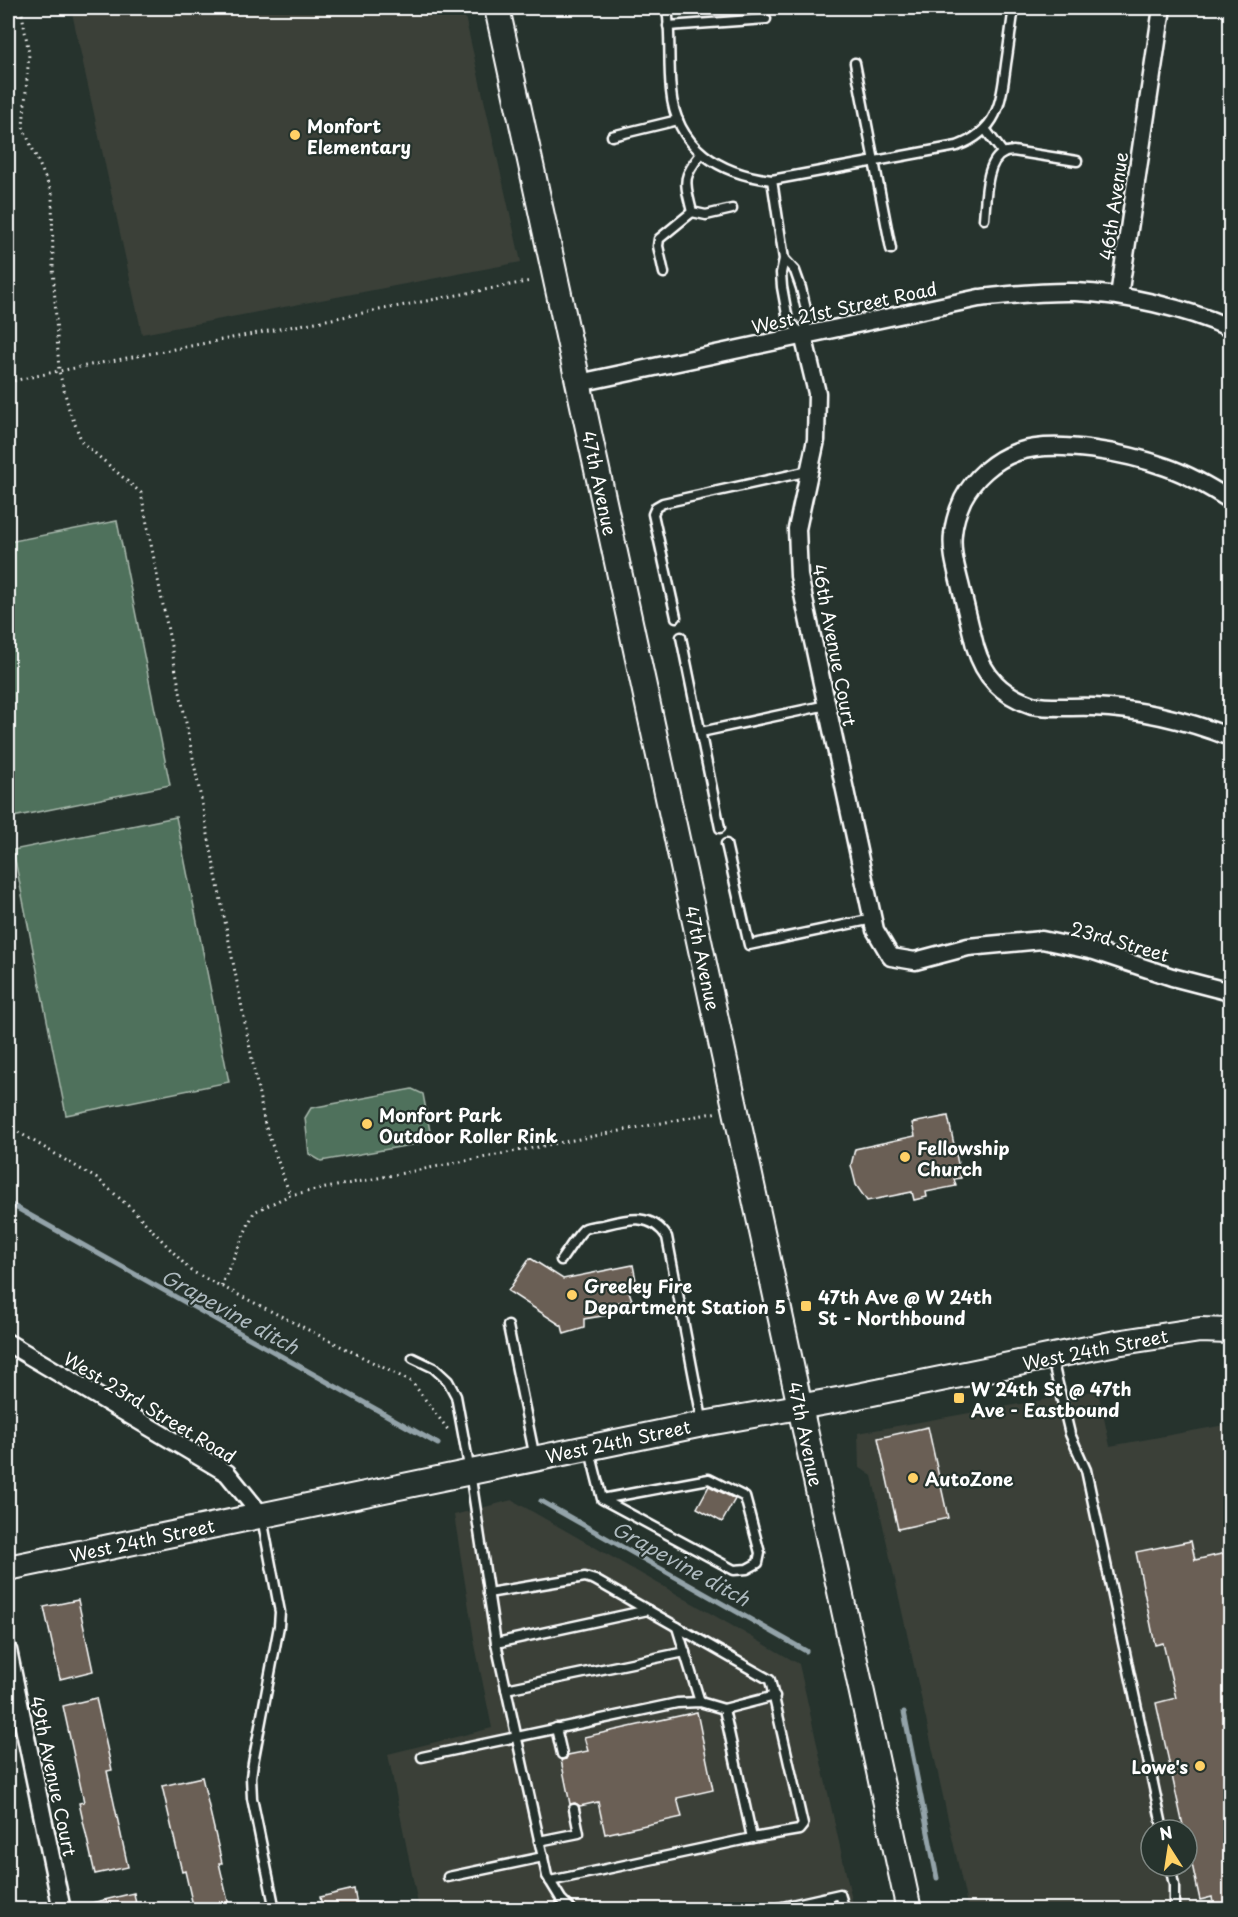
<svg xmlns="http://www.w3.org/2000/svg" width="1238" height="1917" font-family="'Playpen Sans',sans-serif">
	<rect width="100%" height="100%" fill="#26332d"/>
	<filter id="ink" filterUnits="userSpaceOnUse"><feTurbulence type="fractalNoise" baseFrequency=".0167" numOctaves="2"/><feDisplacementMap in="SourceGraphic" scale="12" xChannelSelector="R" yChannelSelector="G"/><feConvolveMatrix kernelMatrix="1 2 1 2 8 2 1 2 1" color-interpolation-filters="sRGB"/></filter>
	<g filter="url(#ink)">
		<g fill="#3a4039" fill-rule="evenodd">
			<path d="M71,8H463L521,262L142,334Z"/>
			<path d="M1098,1390L1110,1446L1230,1424V1909H968L872,1476L859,1467L858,1433ZM1151,1830H1187V1866H1151Z"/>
			<path d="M512,1500L799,1664L854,1909L605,1910L601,1906L585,1910L419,1909L388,1754L492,1728L475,1645L454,1515Z"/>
		</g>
		<g fill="#50715b" stroke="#a8b8ad" stroke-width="1.5">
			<path d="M117,521L170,785L8,818V542Z"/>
			<path d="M176,817L229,1082L66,1115L13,850Z"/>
			<path d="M412,1089L423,1094L430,1131L422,1143L321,1161L309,1154L305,1118L311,1108Z"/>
		</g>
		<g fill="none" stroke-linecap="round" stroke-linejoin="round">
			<g stroke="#93a3a9" stroke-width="5">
				<path d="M8,1203L438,1444"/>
				<path d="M541,1501L806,1651"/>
				<path d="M904,1712L937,1878"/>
			</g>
		</g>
		<g fill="#6a5f54" stroke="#fff" stroke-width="1.5">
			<path d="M948,1116L961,1178L954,1179L956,1186L926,1192L927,1197L914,1200L912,1192L867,1201L856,1185L851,1165L855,1149L915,1136L912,1123Z"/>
			<path d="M530,1258L563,1279L633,1265L637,1285L627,1286L632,1300L610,1304L608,1315L584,1319V1328L564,1334L562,1326L508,1291Z"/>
			<path d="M928,1427L948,1518L898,1529L878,1438Z"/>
			<path d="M709,1486L735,1499L722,1522L697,1508Z"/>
			<path d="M1191,1541L1195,1560L1230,1552V1910H1214L1212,1897L1200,1900L1187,1842V1830H1184L1156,1703L1176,1698L1163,1643L1155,1645L1136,1552Z"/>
			<path d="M78,1600L93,1671L60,1679L44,1607Z"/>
			<path d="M96,1698L112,1770L107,1771L128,1867L95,1874L79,1803L84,1802L63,1706Z"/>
			<path d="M697,1712L713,1790L677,1798L682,1817L605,1834L598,1802L580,1806L575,1803L570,1804L561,1760L566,1759L568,1755L588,1751L584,1737Z"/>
			<path d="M202,1777L222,1863H219L230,1910H194L185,1871L182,1872L162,1786Z"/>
			<path d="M354,1889L358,1910H323L320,1897Z"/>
			<path d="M134,1893L137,1910H88L87,1904Z"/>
		</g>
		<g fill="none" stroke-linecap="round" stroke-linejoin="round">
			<defs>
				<g id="lane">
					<path d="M667,8C671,35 668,63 671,91C676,148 720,174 772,180L957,146C998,131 1001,103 1006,64C1009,45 1011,26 1014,8"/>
					<path d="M668,26L766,19"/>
					<path d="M855,63L891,249"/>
					<path d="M985,129L1003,153"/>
					<path d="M612,136L678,120"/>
					<path d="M701,154C681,179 685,182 692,212L706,215L732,209"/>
					<path d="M772,180L784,259L781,273L782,287L788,320L803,335L808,318L801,288L795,271L784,259"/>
					<path d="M984,219C986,201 985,160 1004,153C1007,151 1010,152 1013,151L1077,161"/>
					<path d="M664,273L658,246L659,239L692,212"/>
					<path d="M676,617L653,514L656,507L663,503L809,471"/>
					<path d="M681,637L720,828"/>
					<path d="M701,732L827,705"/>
					<path d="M726,844L749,945L873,919"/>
					<path d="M561,1260C567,1252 577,1235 584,1229C589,1226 598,1226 603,1225C628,1219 651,1212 667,1237L703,1424"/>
					<path d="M508,1326L535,1458"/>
					<path d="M413,1358L434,1368L448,1381L456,1396L470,1472L496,1643L547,1876L561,1899L572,1910"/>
					<path d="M1052,1359L1070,1434L1086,1470L1163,1830"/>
					<path d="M590,1451L602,1499L734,1570L747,1569L758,1563L760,1553L745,1497L709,1479L602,1499"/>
					<path d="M262,1518L280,1612L279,1626L253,1763L251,1777L252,1798L275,1910"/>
					<path d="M488,1593L585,1577L595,1580L770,1680L803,1825L799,1830L752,1838"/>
					<path d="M677,1627L700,1702"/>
					<path d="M496,1643L648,1610"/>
					<path d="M506,1689L685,1652"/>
					<path d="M724,1709L775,1696"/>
					<path d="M556,1728L562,1754"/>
					<path d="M422,1757L677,1703L700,1702L724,1709L752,1838L550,1881"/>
					<path d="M539,1841L579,1833L574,1809"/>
					<path d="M1170,1866L1174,1885V1910"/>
					<path d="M448,1877L543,1857"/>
					<path d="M828,1897L831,1910"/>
					<path d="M769,1910L840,1894L845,1910"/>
				</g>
				<g id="street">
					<path d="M1119,296L1162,8"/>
					<path d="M803,335L817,393L816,440L797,529L799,576L875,930L891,957L915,961L968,947L1042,940L1094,951L1172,977L1230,992"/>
					<path d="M579,383L979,298C1010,295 1042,291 1075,292C1124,294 1186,308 1230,328"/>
					<path d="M1230,500C1210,487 1189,475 1166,467C1127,453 1056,439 1017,452C994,460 974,478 963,499C958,510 954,522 953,534C951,551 956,568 960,584C965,605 970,625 975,646C984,677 1002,695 1032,705C1052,709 1073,706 1093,707C1141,709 1186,720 1230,737"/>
					<path d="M8,1343L227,1473L262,1516"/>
					<path d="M8,1650L62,1910"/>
				</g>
				<g id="secondary">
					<path d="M497,8L909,1910"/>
					<path d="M8,1568L703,1424L843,1399L1116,1343L1200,1330L1230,1331"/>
				</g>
			</defs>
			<use href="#lane" stroke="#fff" stroke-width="13"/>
			<use href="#street" stroke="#fff" stroke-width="21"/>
			<use href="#secondary" stroke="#fff" stroke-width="28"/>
			<g stroke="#fff" stroke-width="3" stroke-dasharray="1.5 4.5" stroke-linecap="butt">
				<path d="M21,8L29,54L23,127L52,193L53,266L59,371L69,409L82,442L141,493L265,1125L290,1195"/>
				<path d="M8,382L59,371L531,281"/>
				<path d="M8,1126L99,1180L135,1212L191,1271L412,1382L449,1431"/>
				<path d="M221,1286L254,1212L290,1195L718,1112"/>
			</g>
			<use href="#lane" stroke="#26332d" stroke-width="8"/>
			<use href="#street" stroke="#26332d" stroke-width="16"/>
			<use href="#secondary" stroke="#26332d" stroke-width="24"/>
		</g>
	</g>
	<g fill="#ffd166" stroke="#26332d" stroke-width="2">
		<circle cx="295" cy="135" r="6"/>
		<circle cx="367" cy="1124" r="6"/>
		<circle cx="905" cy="1157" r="6"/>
		<circle cx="572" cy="1295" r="6"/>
		<rect x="800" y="1300" width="12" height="12" rx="3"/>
		<rect x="953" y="1392" width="12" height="12" rx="3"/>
		<circle cx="913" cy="1478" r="6"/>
		<circle cx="1200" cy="1766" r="6"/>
	</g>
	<g text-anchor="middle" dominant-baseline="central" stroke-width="4.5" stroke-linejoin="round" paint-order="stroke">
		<g font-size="18" font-weight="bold" fill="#fff" stroke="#26332d" text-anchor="start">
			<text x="307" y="125">Monfort<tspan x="307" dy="21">Elementary</tspan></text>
			<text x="379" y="1114">Monfort Park<tspan x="379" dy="21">Outdoor Roller Rink</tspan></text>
			<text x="917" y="1147">Fellowship<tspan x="917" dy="21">Church</tspan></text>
			<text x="584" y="1285">Greeley Fire<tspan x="584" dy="21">Department Station 5</tspan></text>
			<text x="818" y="1296">47th Ave @ W 24th<tspan x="818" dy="21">St - Northbound</tspan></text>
			<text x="971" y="1388">W 24th St @ 47th<tspan x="971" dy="21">Ave - Eastbound</tspan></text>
			<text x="925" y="1478">AutoZone</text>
			<text x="1188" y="1766" text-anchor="end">Lowe's</text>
		</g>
		<g font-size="18" fill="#fff" stroke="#26332d">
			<text transform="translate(1113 206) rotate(-82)">46th Avenue</text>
			<text transform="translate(844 307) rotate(-12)">West 21st Street Road</text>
			<text transform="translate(600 483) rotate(78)">47th Avenue</text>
			<text transform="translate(835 645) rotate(79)">46th Avenue Court</text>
			<text transform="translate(1120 941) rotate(16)">23rd Street</text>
			<text transform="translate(703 958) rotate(78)">47th Avenue</text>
			<text transform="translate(1095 1349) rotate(-11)">West 24th Street</text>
			<text transform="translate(150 1407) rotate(31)">West 23rd Street Road</text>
			<text transform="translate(806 1434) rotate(78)">47th Avenue</text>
			<text transform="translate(618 1441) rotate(-12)">West 24th Street</text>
			<text transform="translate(142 1540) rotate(-12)">West 24th Street</text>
			<text transform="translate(54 1776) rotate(78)">49th Avenue Court</text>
		</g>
		<g font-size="20" font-style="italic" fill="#aebabf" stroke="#26332d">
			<text transform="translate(230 1311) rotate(29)">Grapevine ditch</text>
			<text transform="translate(681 1563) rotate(29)">Grapevine ditch</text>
		</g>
	</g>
	<rect width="1238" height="1917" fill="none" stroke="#26332d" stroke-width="30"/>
	<rect x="15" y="15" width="1208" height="1887" fill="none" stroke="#fff" stroke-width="2" filter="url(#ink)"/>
	<g transform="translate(1169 1848) rotate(348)"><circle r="28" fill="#26332d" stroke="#7d8581" stroke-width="1.5"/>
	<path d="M0-4.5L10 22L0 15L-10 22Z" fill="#ffd166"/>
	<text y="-9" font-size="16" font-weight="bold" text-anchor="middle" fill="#ffffff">N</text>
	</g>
</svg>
